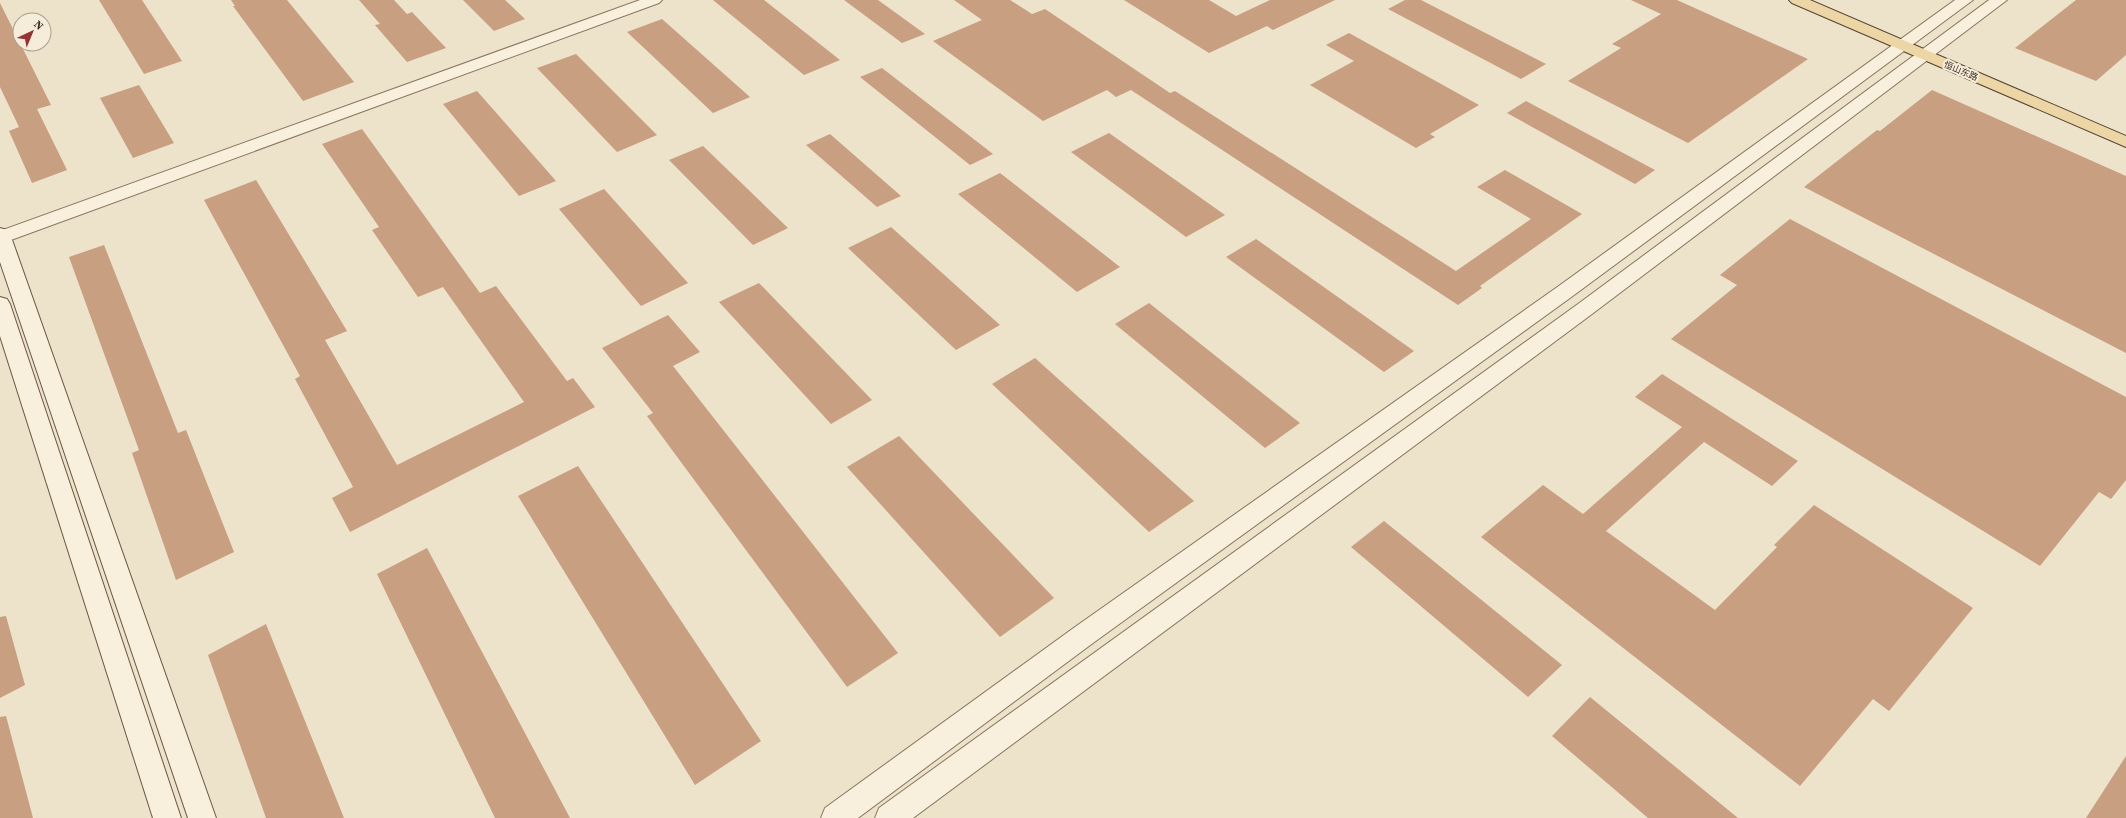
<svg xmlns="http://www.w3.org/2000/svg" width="2126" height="818" font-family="'Source Serif 4','Noto Sans SC',serif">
	<rect width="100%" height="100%" fill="#ede2ca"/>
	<g fill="#c99f82">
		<path d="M99,0H142L182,61L144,74Z"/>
		<path d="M231,0H287L354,82L303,101L233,6H235Z"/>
		<path d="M359,0H394L407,14L412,12L446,48L407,62L375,25L380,24Z"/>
		<path d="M463,0H505L525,19L494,31Z"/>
		<path d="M713,0H764L840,60L804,75Z"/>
		<path d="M844,0H878L925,34L902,43Z"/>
		<path d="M954,0H1010L1032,14L1045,9L1170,93L1175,91L1456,271L1531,219L1477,187L1505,170L1582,214L1480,286L1482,288L1458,305L1131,90L1116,97L1107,90L1043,121L933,41L982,20Z"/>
		<path d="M1124,0H1209L1236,16L1270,0H1335L1273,30L1267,26L1209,53Z"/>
		<path d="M1405,0H1421L1546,64L1521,79L1388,9Z"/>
		<path d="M1631,0H1677L1808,59L1688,143L1568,81L1621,48L1612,44L1661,14Z"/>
		<path d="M2076,0H2126V55L2096,81L2015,48Z"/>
		<path d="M0,3L51,105L37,109L67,170L32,183L9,131L19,127L0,87Z"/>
		<path d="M662,19L750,97L713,113L627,32Z"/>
		<path d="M1349,33L1479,105L1430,134L1435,137L1416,148L1310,85L1354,61L1326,45Z"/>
		<path d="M576,54L657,135L617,152L537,68Z"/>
		<path d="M882,68L993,154L970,165L860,77Z"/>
		<path d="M139,85L174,143L133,158L100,98Z"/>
		<path d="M1932,90L2126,176V353L1804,187L1877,130L1880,131Z"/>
		<path d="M477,91L556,181L519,196L443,104Z"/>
		<path d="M1526,101L1655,170L1635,184L1507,113Z"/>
		<path d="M362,129L480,293L496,286L567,381L573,378L595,407L350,532L332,498L353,487L295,379L300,376L204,200L256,180L347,331L325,340L397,465L524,402L443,287L418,297L372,230L379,227L322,144Z"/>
		<path d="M1109,133L1225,215L1186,237L1071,152Z"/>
		<path d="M830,134L901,196L877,207L806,145Z"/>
		<path d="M703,146L788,228L753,245L669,160Z"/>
		<path d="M1000,173L1120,267L1077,292L958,194Z"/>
		<path d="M604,189L688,283L641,306L559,209Z"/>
		<path d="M1790,219L2126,397V480L2111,499L2099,492L2040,566L1671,339L1737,285L1720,275Z"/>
		<path d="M891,227L1000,325L956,350L848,248Z"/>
		<path d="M1256,239L1414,351L1384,372L1226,257Z"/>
		<path d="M104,245L178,433L186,430L234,552L176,580L132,453L139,450L69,257Z"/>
		<path d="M759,283L872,400L831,424L719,302Z"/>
		<path d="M1149,303L1300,423L1265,448L1115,324Z"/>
		<path d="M668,315L700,352L673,366L898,653L847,687L647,416L653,413L602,348Z"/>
		<path d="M1035,358L1194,501L1149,532L992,384Z"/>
		<path d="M1662,374L1798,461L1772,486L1704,442L1606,531L1715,610L1777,547L1774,545L1814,505L1973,608L1889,711L1873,699L1800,786L1481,537L1543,485L1583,514L1682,427L1635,397Z"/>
		<path d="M899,436L1054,598L1000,637L847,467Z"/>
		<path d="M578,466L761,741L695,785L518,496Z"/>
		<path d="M1384,521L1562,665L1528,697L1351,547Z"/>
		<path d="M427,548L570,818H495L377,574Z"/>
		<path d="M6,616L25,685L0,698V617Z"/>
		<path d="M266,624L344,818H266L208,655Z"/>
		<path d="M1590,697L1738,818H1648L1552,736Z"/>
		<path d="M6,716L33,818H0V717Z"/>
		<path d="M2126,756V818H2086Z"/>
	</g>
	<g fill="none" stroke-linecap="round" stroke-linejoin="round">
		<defs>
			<g id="tertiary">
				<path d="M640,0H662L659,3L0,244V231Z"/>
				<path d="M1955,0H1973L1570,298L1093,643L858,818H821L825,808L1075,627L1556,288Z"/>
				<path d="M1989,0H2007L1592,314L913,818H875L879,808L1578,304Z"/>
			</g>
			<g id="secondary">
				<path d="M0,228L7,230L10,234L216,818H188L0,262Z"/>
				<path d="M0,297L7,299L10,304L181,818H153L0,336Z"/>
			</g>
			<path id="primary" d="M1789,0H1810L2126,136V147L1792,3Z"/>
		</defs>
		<use href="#tertiary" stroke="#89755f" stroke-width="2"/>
		<use href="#secondary" stroke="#6b5642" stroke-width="2"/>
		<use href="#primary" stroke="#574433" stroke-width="2"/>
		<use href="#tertiary" fill="#f8f0dd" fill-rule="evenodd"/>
		<use href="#secondary" fill="#f8f0dd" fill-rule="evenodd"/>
		<use href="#primary" fill="#edd6a5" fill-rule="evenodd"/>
	</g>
	<g text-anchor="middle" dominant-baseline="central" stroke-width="4" stroke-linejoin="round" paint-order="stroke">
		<g font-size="9" fill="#3a2d22" stroke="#f5edd9">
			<text transform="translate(1961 71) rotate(23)">恒山东路</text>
		</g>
	</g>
	<g transform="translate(32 32) rotate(44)"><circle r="19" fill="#f5edd9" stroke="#aaa090"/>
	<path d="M0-3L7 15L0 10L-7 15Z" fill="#953233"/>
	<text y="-6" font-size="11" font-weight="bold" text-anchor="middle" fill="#3a2d22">N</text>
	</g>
</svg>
